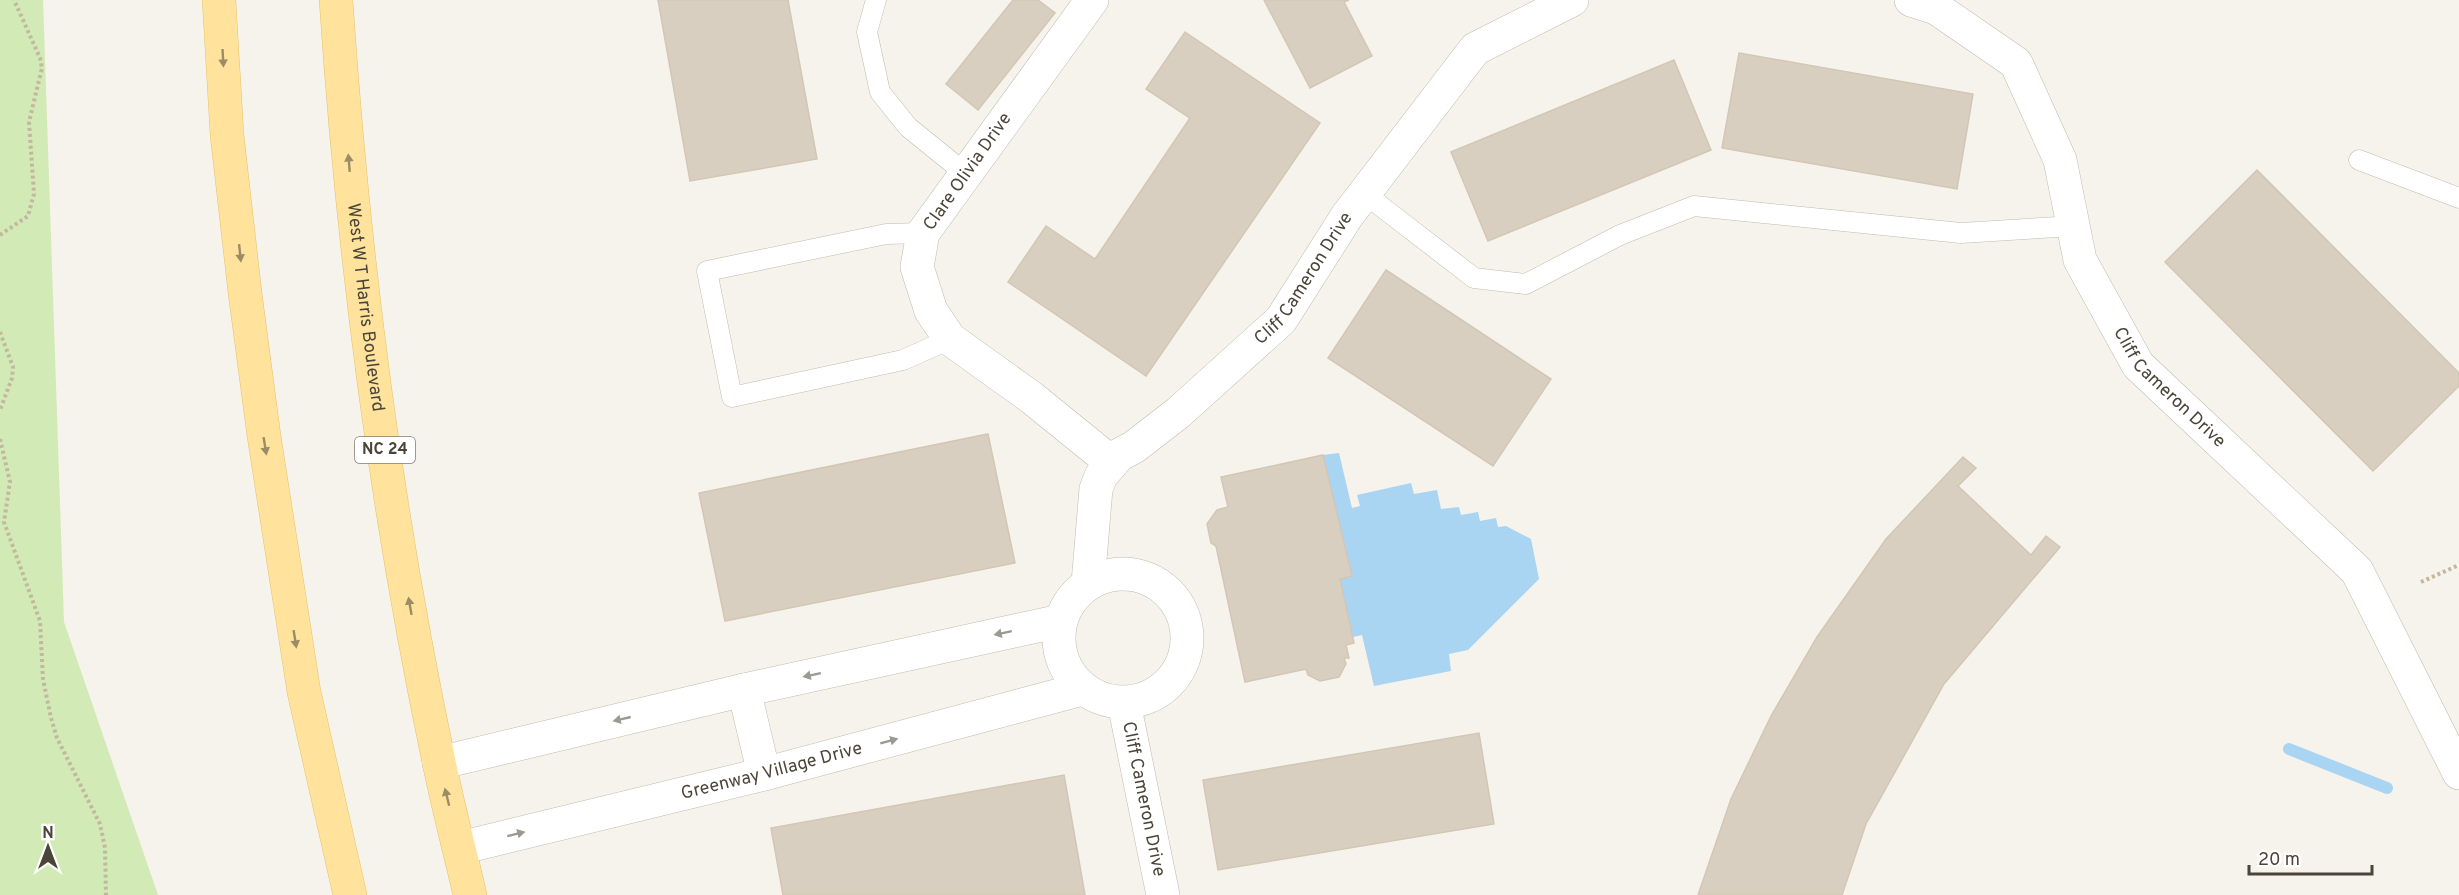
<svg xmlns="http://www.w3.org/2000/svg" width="2459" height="895" font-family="Overpass,sans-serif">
	<rect width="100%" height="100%" fill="#f6f3ec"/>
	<path fill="#d2eab5" d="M0,0H43L64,622L158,895H0Z"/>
	<path fill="#a9d4f2" d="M1339,453L1352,508L1360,506L1357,495L1411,483L1414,494L1437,490L1441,509L1459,507L1461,515L1478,512L1480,521L1496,518L1498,527L1506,526L1531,539L1539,579L1468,650L1449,654L1451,671L1374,686L1362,635L1353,637L1340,579L1352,576L1323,455Z"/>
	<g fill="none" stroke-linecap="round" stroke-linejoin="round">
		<path stroke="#a9d4f2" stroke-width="12" d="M2289,749L2387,788"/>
	</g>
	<g fill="#d8cfc1" stroke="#d3c7b4" stroke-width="1.5">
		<path d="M658,0H788L817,159L690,181Z"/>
		<path d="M1013,0H1038L1055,13L978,110L946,84Z"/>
		<path d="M1264,0H1349L1344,2L1372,56L1310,88Z"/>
		<path d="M1185,32L1320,123L1146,376L1008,282L1046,226L1095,259L1190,118L1146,89Z"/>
		<path d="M1739,53L1973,94L1957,189L1722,148Z"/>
		<path d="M1674,60L1711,150L1488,241L1451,152Z"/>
		<path d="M2257,170L2459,373V386L2373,471L2165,262Z"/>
		<path d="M1386,270L1551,379L1493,466L1328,358Z"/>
		<path d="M988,434L1015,563L725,621L699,493Z"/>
		<path d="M1323,455L1352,576L1340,579L1354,643L1346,645L1349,658H1344L1346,664L1339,677L1320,681L1308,675L1306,669L1245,682L1216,546L1211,543L1207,524L1217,510L1228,507L1221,477Z"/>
		<path d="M1963,457L1976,468L1958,486L2031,555L2046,536L2060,547L1944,684L1866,824L1842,895H1698L1731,799L1771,716L1817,637L1886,539Z"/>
		<path d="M1479,733L1494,824L1218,870L1203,780Z"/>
		<path d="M1064,775L1085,895H783L771,828Z"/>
	</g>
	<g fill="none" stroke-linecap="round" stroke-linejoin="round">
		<defs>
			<g id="service">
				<path d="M876,0L867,32L880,92L908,127L966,174"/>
				<path d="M2359,160L2459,198"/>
				<path d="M1365,194L1474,278L1526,284L1620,235L1694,206L1961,233L2074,226"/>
				<path d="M923,233L886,234L707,271L732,397L903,360L950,339"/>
			</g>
			<g id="minor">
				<path d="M1092,0L923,233L917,267L931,311L950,339L1032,398L1111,462"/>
				<path id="s1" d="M1911,0L1936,8L2016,63L2060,160L2080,260L2138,365L2357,571L2459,773"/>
				<circle cx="1123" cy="638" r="64"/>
				<path id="s2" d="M1088,583L1096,489L1101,476L1119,455L1134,447L1178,413L1281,320L1347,216L1475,49L1572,0"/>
				<path d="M744,690L764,774"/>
				<path id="s3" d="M1124,703L1163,895"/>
				<path d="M439,763L744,690L1060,621"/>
				<path id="s4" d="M460,848L764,774L1082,689"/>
			</g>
			<g id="primary">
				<path d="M219,0L227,135L245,293L264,436L304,692L350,895"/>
				<path id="s5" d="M336,0C353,255 386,511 439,762C448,807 460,851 470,895"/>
			</g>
		</defs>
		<use href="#service" stroke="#c2bbae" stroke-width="21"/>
		<use href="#minor" stroke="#c2bbae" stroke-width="34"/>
		<use href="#primary" stroke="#e6c16a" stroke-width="34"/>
		<g stroke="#c4b79f" stroke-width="4" stroke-dasharray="3 3" stroke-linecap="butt">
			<path d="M0,235L28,216L34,194L29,122L42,68L40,58L14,0"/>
			<path d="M0,332L13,367L12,378L0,410"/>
			<path d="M0,439L10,482L4,522L40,621L43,679L51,718L57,738L100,824L105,848L106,895"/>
			<path d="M2421,582L2459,565"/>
		</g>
		<use href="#service" stroke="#fff" stroke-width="20"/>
		<use href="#minor" stroke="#fff" stroke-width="33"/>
		<use href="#primary" stroke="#ffe39c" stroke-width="33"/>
	</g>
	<defs><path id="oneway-solid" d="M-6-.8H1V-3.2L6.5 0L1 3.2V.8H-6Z" transform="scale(1.5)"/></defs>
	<g fill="#9c8c66">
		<use href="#oneway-solid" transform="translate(223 58) rotate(87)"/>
		<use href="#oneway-solid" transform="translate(349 163) rotate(-95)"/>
		<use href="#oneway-solid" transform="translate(240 253) rotate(84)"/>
		<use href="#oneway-solid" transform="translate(265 446) rotate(81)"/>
		<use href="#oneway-solid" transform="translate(410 606) rotate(-100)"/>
		<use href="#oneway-solid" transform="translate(295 639) rotate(81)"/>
		<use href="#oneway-solid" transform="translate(447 797) rotate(-104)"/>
	</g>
	<g fill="#9c9892">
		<use href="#oneway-solid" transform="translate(1003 633) rotate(168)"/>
		<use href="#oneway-solid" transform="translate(812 675) rotate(168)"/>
		<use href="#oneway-solid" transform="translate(622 719) rotate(167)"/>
		<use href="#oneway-solid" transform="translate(889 741) rotate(-15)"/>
		<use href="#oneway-solid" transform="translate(516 834) rotate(-14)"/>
	</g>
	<g text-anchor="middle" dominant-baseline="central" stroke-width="4.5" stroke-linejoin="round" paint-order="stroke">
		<rect fill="#fff" stroke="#817c74" stroke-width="1.5" x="355" y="437" width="60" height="26" rx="4.5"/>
		<g font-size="16" font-weight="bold" fill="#4b4439">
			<text x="385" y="450">NC 24</text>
		</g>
		<g font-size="18" fill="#4b4439" stroke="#fff">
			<text transform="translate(968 172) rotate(-55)">Clare Olivia Drive</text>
			<text stroke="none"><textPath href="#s2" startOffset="394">Cliff Cameron Drive</textPath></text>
			<text stroke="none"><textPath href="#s5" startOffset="309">West W T Harris Boulevard</textPath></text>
			<text stroke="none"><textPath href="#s1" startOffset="489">Cliff Cameron Drive</textPath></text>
			<text stroke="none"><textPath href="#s4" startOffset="321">Greenway Village Drive</textPath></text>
			<text stroke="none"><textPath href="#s3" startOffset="98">Cliff Cameron Drive</textPath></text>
		</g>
	</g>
	<g transform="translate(48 847)" stroke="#ffffff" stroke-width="4.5" paint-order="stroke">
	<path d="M0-4.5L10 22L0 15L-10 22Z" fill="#4b4439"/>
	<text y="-9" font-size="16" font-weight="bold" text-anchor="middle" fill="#4b4439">N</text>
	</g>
	<path d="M2249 865v9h123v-9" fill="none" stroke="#4b4439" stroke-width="3"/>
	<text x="2258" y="865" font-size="18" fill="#4b4439" stroke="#ffffff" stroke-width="4.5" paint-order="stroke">20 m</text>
</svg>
